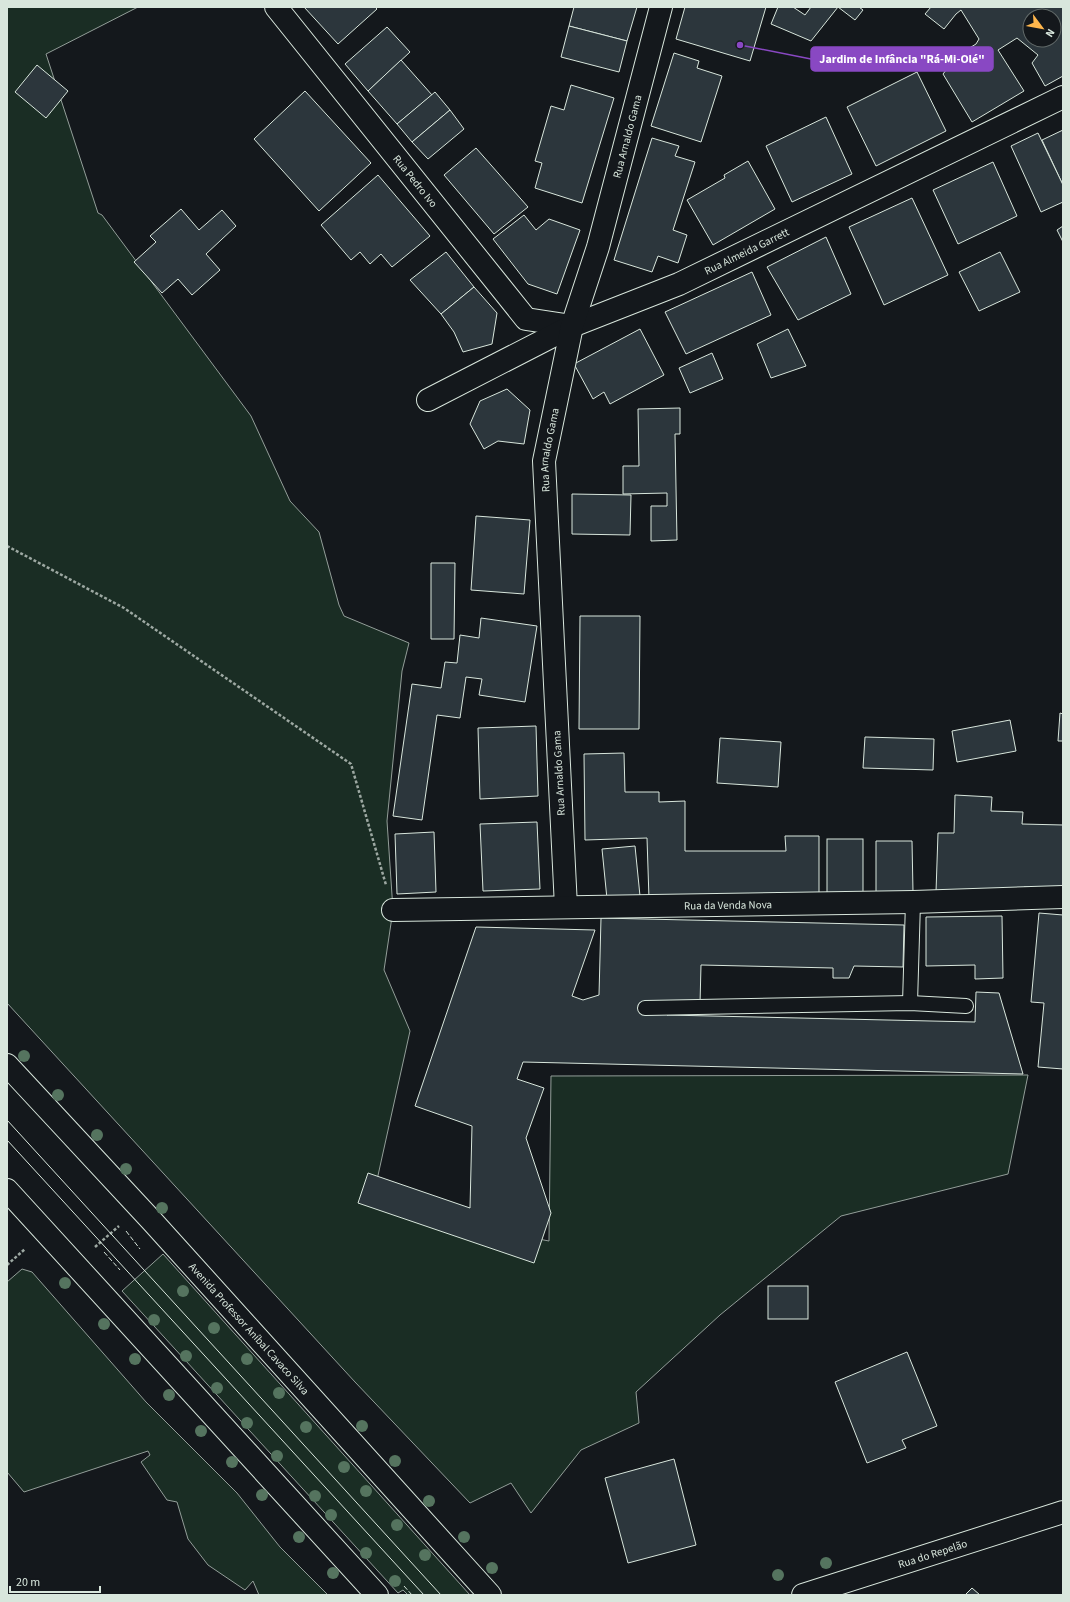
<svg xmlns="http://www.w3.org/2000/svg" width="1070" height="1602" font-family="'Source Sans 3',sans-serif">
	<rect width="100%" height="100%" fill="#14181c"/>
	<g fill="#1a2d24" stroke="#939e99">
		<path d="M7,7H138L46,54L98,213L102,215L251,416L290,501L319,532L339,605L344,616L409,643L402,671L387,821L393,910L384,970L410,1031L371,1207L549,1241L551,1076L1028,1075L1008,1174L841,1216L720,1315L636,1392L639,1423L581,1450L531,1513L511,1483L470,1503L355,1382L7,1003Z"/>
		<path d="M163,1254L470,1595H408L403,1590L398,1593L122,1291Z"/>
		<path d="M22,1269L32,1272L146,1402L237,1493L280,1547L328,1595H259L253,1581L245,1590L208,1565L188,1539L177,1502L167,1500L141,1462L150,1455L148,1451L24,1492L7,1472V1282Z"/>
	</g>
	<g fill="#2c363c" stroke="#d8e6dc" fill-rule="evenodd">
		<path d="M304,7H375L377,9L338,44Z"/>
		<path d="M574,7H637L627,41L569,26Z"/>
		<path d="M685,7H766L750,61L676,39Z"/>
		<path d="M778,7H793L805,15L811,7H859L863,10L855,20L838,7L811,41L771,24Z"/>
		<path d="M931,7H1061L1063,8V76L1045,86L1032,63L1038,55L1017,38L998,50L1024,91L972,122L943,74L958,55L976,44L979,39L961,10L956,14L944,29L925,14ZM1030,16H1054V40H1030Z"/>
		<path d="M569,26L627,41L619,72L561,57Z"/>
		<path d="M387,27L410,52L368,91L345,64Z"/>
		<path d="M674,53L699,61L697,68L722,76L701,142L651,126Z"/>
		<path d="M401,60L432,95L397,124L368,91Z"/>
		<path d="M37,65L68,91L46,118L15,92Z"/>
		<path d="M917,72L946,131L876,166L847,107Z"/>
		<path d="M571,85L614,98L582,203L535,188L542,163L535,161L551,106L564,110Z"/>
		<path d="M305,91L371,163L319,211L254,139Z"/>
		<path d="M435,92L450,110L412,142L397,124Z"/>
		<path d="M450,110L464,129L428,159L412,142Z"/>
		<path d="M826,117L852,174L792,202L766,146Z"/>
		<path d="M1063,130V185L1042,140Z"/>
		<path d="M1038,133L1063,185V202L1041,212L1011,146Z"/>
		<path d="M652,138L679,146L675,156L695,162L673,230L687,235L678,263L658,256L652,272L614,260Z"/>
		<path d="M476,148L528,207L494,234L444,175Z"/>
		<path d="M748,161L775,209L713,245L687,200L725,178L724,175Z"/>
		<path d="M993,162L1017,216L958,244L933,190Z"/>
		<path d="M378,175L430,236L392,267L381,254L370,264L360,252L351,260L321,225Z"/>
		<path d="M912,198L948,275L884,305L849,227Z"/>
		<path d="M181,209L199,230L222,210L236,226L206,254L220,270L192,295L178,279L162,293L134,262L156,242L150,236Z"/>
		<path d="M524,215L536,230L549,219L580,230L557,294L528,284L493,239Z"/>
		<path d="M1063,226V242L1057,230Z"/>
		<path d="M826,237L851,294L798,320L767,267Z"/>
		<path d="M446,252L474,287L441,314L410,280Z"/>
		<path d="M1000,252L1020,292L979,311L959,272Z"/>
		<path d="M752,272L771,315L686,354L665,312Z"/>
		<path d="M474,287L497,313L492,344L463,352L454,332L441,314Z"/>
		<path d="M640,329L664,375L610,404L604,392L593,399L574,364Z"/>
		<path d="M788,329L806,366L771,378L757,344Z"/>
		<path d="M712,353L723,379L690,393L679,368Z"/>
		<path d="M507,389L530,410L524,444L498,441L484,449L470,424L480,401Z"/>
		<path d="M680,408V434H675L677,540L651,541V506H667V493L623,494V466H639L638,409Z"/>
		<path d="M572,494L631,495L630,535L572,534Z"/>
		<path d="M476,516L530,520L524,594L471,590Z"/>
		<path d="M431,563H455L454,639H431Z"/>
		<path d="M580,616H640L639,729H579Z"/>
		<path d="M481,618L537,626L525,702L479,695L482,679L466,677L460,718L437,715L422,820L393,816L412,684L441,688L445,662L457,663L460,635L479,638Z"/>
		<path d="M1060,713L1063,714V741H1058Z"/>
		<path d="M1010,720L1016,751L957,762L952,731Z"/>
		<path d="M536,726L538,796L480,799L478,728Z"/>
		<path d="M865,737L934,739L933,770L863,768Z"/>
		<path d="M720,738L781,742L778,787L717,783Z"/>
		<path d="M624,753L625,792H659V802L685,801V851H786L785,836H819V895L649,899L647,838L585,840L584,754Z"/>
		<path d="M955,795L992,797L991,811L1023,812L1022,824L1063,825V888L1024,887V894L936,892L938,833H954Z"/>
		<path d="M537,822L540,889L483,891L480,824Z"/>
		<path d="M434,832L436,892L397,894L395,834Z"/>
		<rect x="827" y="839" width="36" height="55"/>
		<path d="M876,841H912L913,892L876,893Z"/>
		<path d="M635,846L640,896L607,899L602,849Z"/>
		<path d="M1039,913L1063,915V1069L1038,1067L1044,1003L1031,1002Z"/>
		<path d="M1002,916L1003,978L975,979V965L926,966V917Z"/>
		<path d="M601,918L904,925L903,967L854,966L849,978H833V968L701,965L700,1004L667,1015L975,1022L976,992L999,993L1023,1074L523,1062L517,1079L544,1088L526,1138L551,1213L534,1263L358,1203L368,1173L470,1208L472,1126L415,1106L476,927L595,930L572,996L583,1000L599,995Z"/>
		<rect x="768" y="1286" width="40" height="33"/>
		<path d="M907,1352L937,1426L902,1440L906,1448L867,1463L835,1382Z"/>
		<path d="M674,1459L696,1545L628,1563L605,1478Z"/>
		<path d="M972,1588L980,1595H965Z"/>
	</g>
	<g fill="none" stroke-linecap="round" stroke-linejoin="round">
		<defs>
			<g id="lane">
				<path d="M910,1003L913,902"/>
				<path d="M645,1008L910,1003L966,1006"/>
			</g>
			<g id="street">
				<path id="s1" d="M276,7L526,319L572,326"/>
				<path id="s2" d="M428,400L572,326L679,284L1063,97"/>
				<path id="s3" d="M566,907L544,461L572,326L598,247L661,7"/>
				<path id="s4" d="M393,910L913,902L1063,897"/>
			</g>
			<g id="secondary">
				<path id="s5" d="M7,1065L152,1221L490,1595"/>
				<path d="M7,1190L377,1595"/>
				<path id="s6" d="M803,1595L1063,1512"/>
			</g>
		</defs>
		<use href="#lane" stroke="#d8e6dc" stroke-width="16"/>
		<use href="#street" stroke="#d8e6dc" stroke-width="24"/>
		<use href="#secondary" stroke="#d8e6dc" stroke-width="24"/>
		<g stroke="#9da8a2" stroke-width="2.5" stroke-dasharray="3 2" stroke-linecap="butt">
			<path d="M7,546L124,608L351,764L386,885"/>
			<path d="M95,1247L119,1226"/>
			<path d="M7,1265L25,1249"/>
		</g>
		<use href="#lane" stroke="#14181c" stroke-width="14"/>
		<use href="#street" stroke="#14181c" stroke-width="22"/>
		<use href="#secondary" stroke="#14181c" stroke-width="22"/>
		<g stroke="#d8e6dc" stroke-width="1">
			<path d="M7,1120L441,1595"/>
			<path d="M7,1140L424,1595"/>
		</g>
		<g stroke="#d8e6dc" stroke-width="1" stroke-dasharray="5 2" stroke-linecap="butt">
			<path d="M126,1231L140,1249"/>
			<path d="M104,1252L120,1270"/>
			<path d="M404,1586L412,1595"/>
		</g>
	</g>
	<g fill="#55745f">
		<circle cx="24" cy="1056" r="6"/>
		<circle cx="58" cy="1095" r="6"/>
		<circle cx="97" cy="1135" r="6"/>
		<circle cx="126" cy="1169" r="6"/>
		<circle cx="162" cy="1208" r="6"/>
		<circle cx="65" cy="1283" r="6"/>
		<circle cx="183" cy="1291" r="6"/>
		<circle cx="154" cy="1320" r="6"/>
		<circle cx="104" cy="1324" r="6"/>
		<circle cx="214" cy="1328" r="6"/>
		<circle cx="186" cy="1356" r="6"/>
		<circle cx="135" cy="1359" r="6"/>
		<circle cx="247" cy="1359" r="6"/>
		<circle cx="217" cy="1388" r="6"/>
		<circle cx="279" cy="1393" r="6"/>
		<circle cx="169" cy="1395" r="6"/>
		<circle cx="247" cy="1423" r="6"/>
		<circle cx="362" cy="1426" r="6"/>
		<circle cx="306" cy="1427" r="6"/>
		<circle cx="201" cy="1431" r="6"/>
		<circle cx="277" cy="1456" r="6"/>
		<circle cx="395" cy="1461" r="6"/>
		<circle cx="232" cy="1462" r="6"/>
		<circle cx="344" cy="1467" r="6"/>
		<circle cx="366" cy="1491" r="6"/>
		<circle cx="262" cy="1495" r="6"/>
		<circle cx="315" cy="1496" r="6"/>
		<circle cx="429" cy="1501" r="6"/>
		<circle cx="331" cy="1515" r="6"/>
		<circle cx="397" cy="1525" r="6"/>
		<circle cx="299" cy="1537" r="6"/>
		<circle cx="464" cy="1537" r="6"/>
		<circle cx="366" cy="1553" r="6"/>
		<circle cx="425" cy="1555" r="6"/>
		<circle cx="826" cy="1563" r="6"/>
		<circle cx="492" cy="1568" r="6"/>
		<circle cx="333" cy="1573" r="6"/>
		<circle cx="778" cy="1575" r="6"/>
		<circle cx="395" cy="1581" r="6"/>
	</g>
	<g text-anchor="middle" dominant-baseline="central" stroke-width="3" stroke-linejoin="round" paint-order="stroke">
		<g font-size="11" fill="#d8e6dc" stroke="#14181c">
			<text stroke="none"><textPath href="#s3" startOffset="782">Rua Arnaldo Gama</textPath></text>
			<text stroke="none"><textPath href="#s1" startOffset="223">Rua Pedro Ivo</textPath></text>
			<text stroke="none"><textPath href="#s2" startOffset="352">Rua Almeida Garrett</textPath></text>
			<text stroke="none"><textPath href="#s3" startOffset="458">Rua Arnaldo Gama</textPath></text>
			<text transform="translate(559 773) rotate(-93)">Rua Arnaldo Gama</text>
			<text stroke="none"><textPath href="#s4" startOffset="335">Rua da Venda Nova</textPath></text>
			<text stroke="none"><textPath href="#s5" startOffset="358">Avenida Professor Aníbal Cavaco Silva</textPath></text>
			<text stroke="none"><textPath href="#s6" startOffset="136">Rua do Repelão</textPath></text>
		</g>
	</g>
	<path fill="none" stroke="#8948c3" stroke-width="1.5" d="M740 45L811 59"/>
	<circle fill="#8948c3" stroke="#14181c" stroke-width="1.5" cx="740" cy="45" r="4"/>
	<rect fill="#8948c3" stroke="#8948c3" stroke-width="1.5" x="811" y="47" width="182" height="24" rx="4"/>
	<g font-size="12" text-anchor="middle" font-weight="bold" fill="#fff">
		<text x="902" y="63">Jardim de Infância "Rá-Mi-Olé"</text>
	</g>
	<rect width="1070" height="1602" fill="none" stroke="#d8e6dc" stroke-width="16"/>
	<g transform="translate(1042 28) rotate(122)"><circle r="19" fill="#14181c" stroke="#626a69"/>
	<path d="M0-3L7 15L0 10L-7 15Z" fill="#ffb74d"/>
	<text y="-6" font-size="11" font-weight="bold" text-anchor="middle" fill="#d8e6dc">N</text>
	</g>
	<path d="M10 1586v6h90v-6" fill="none" stroke="#d8e6dc" stroke-width="2"/>
	<text x="16" y="1586" font-size="12" fill="#d8e6dc" stroke="#14181c" stroke-width="3" paint-order="stroke">20 m</text>
</svg>
